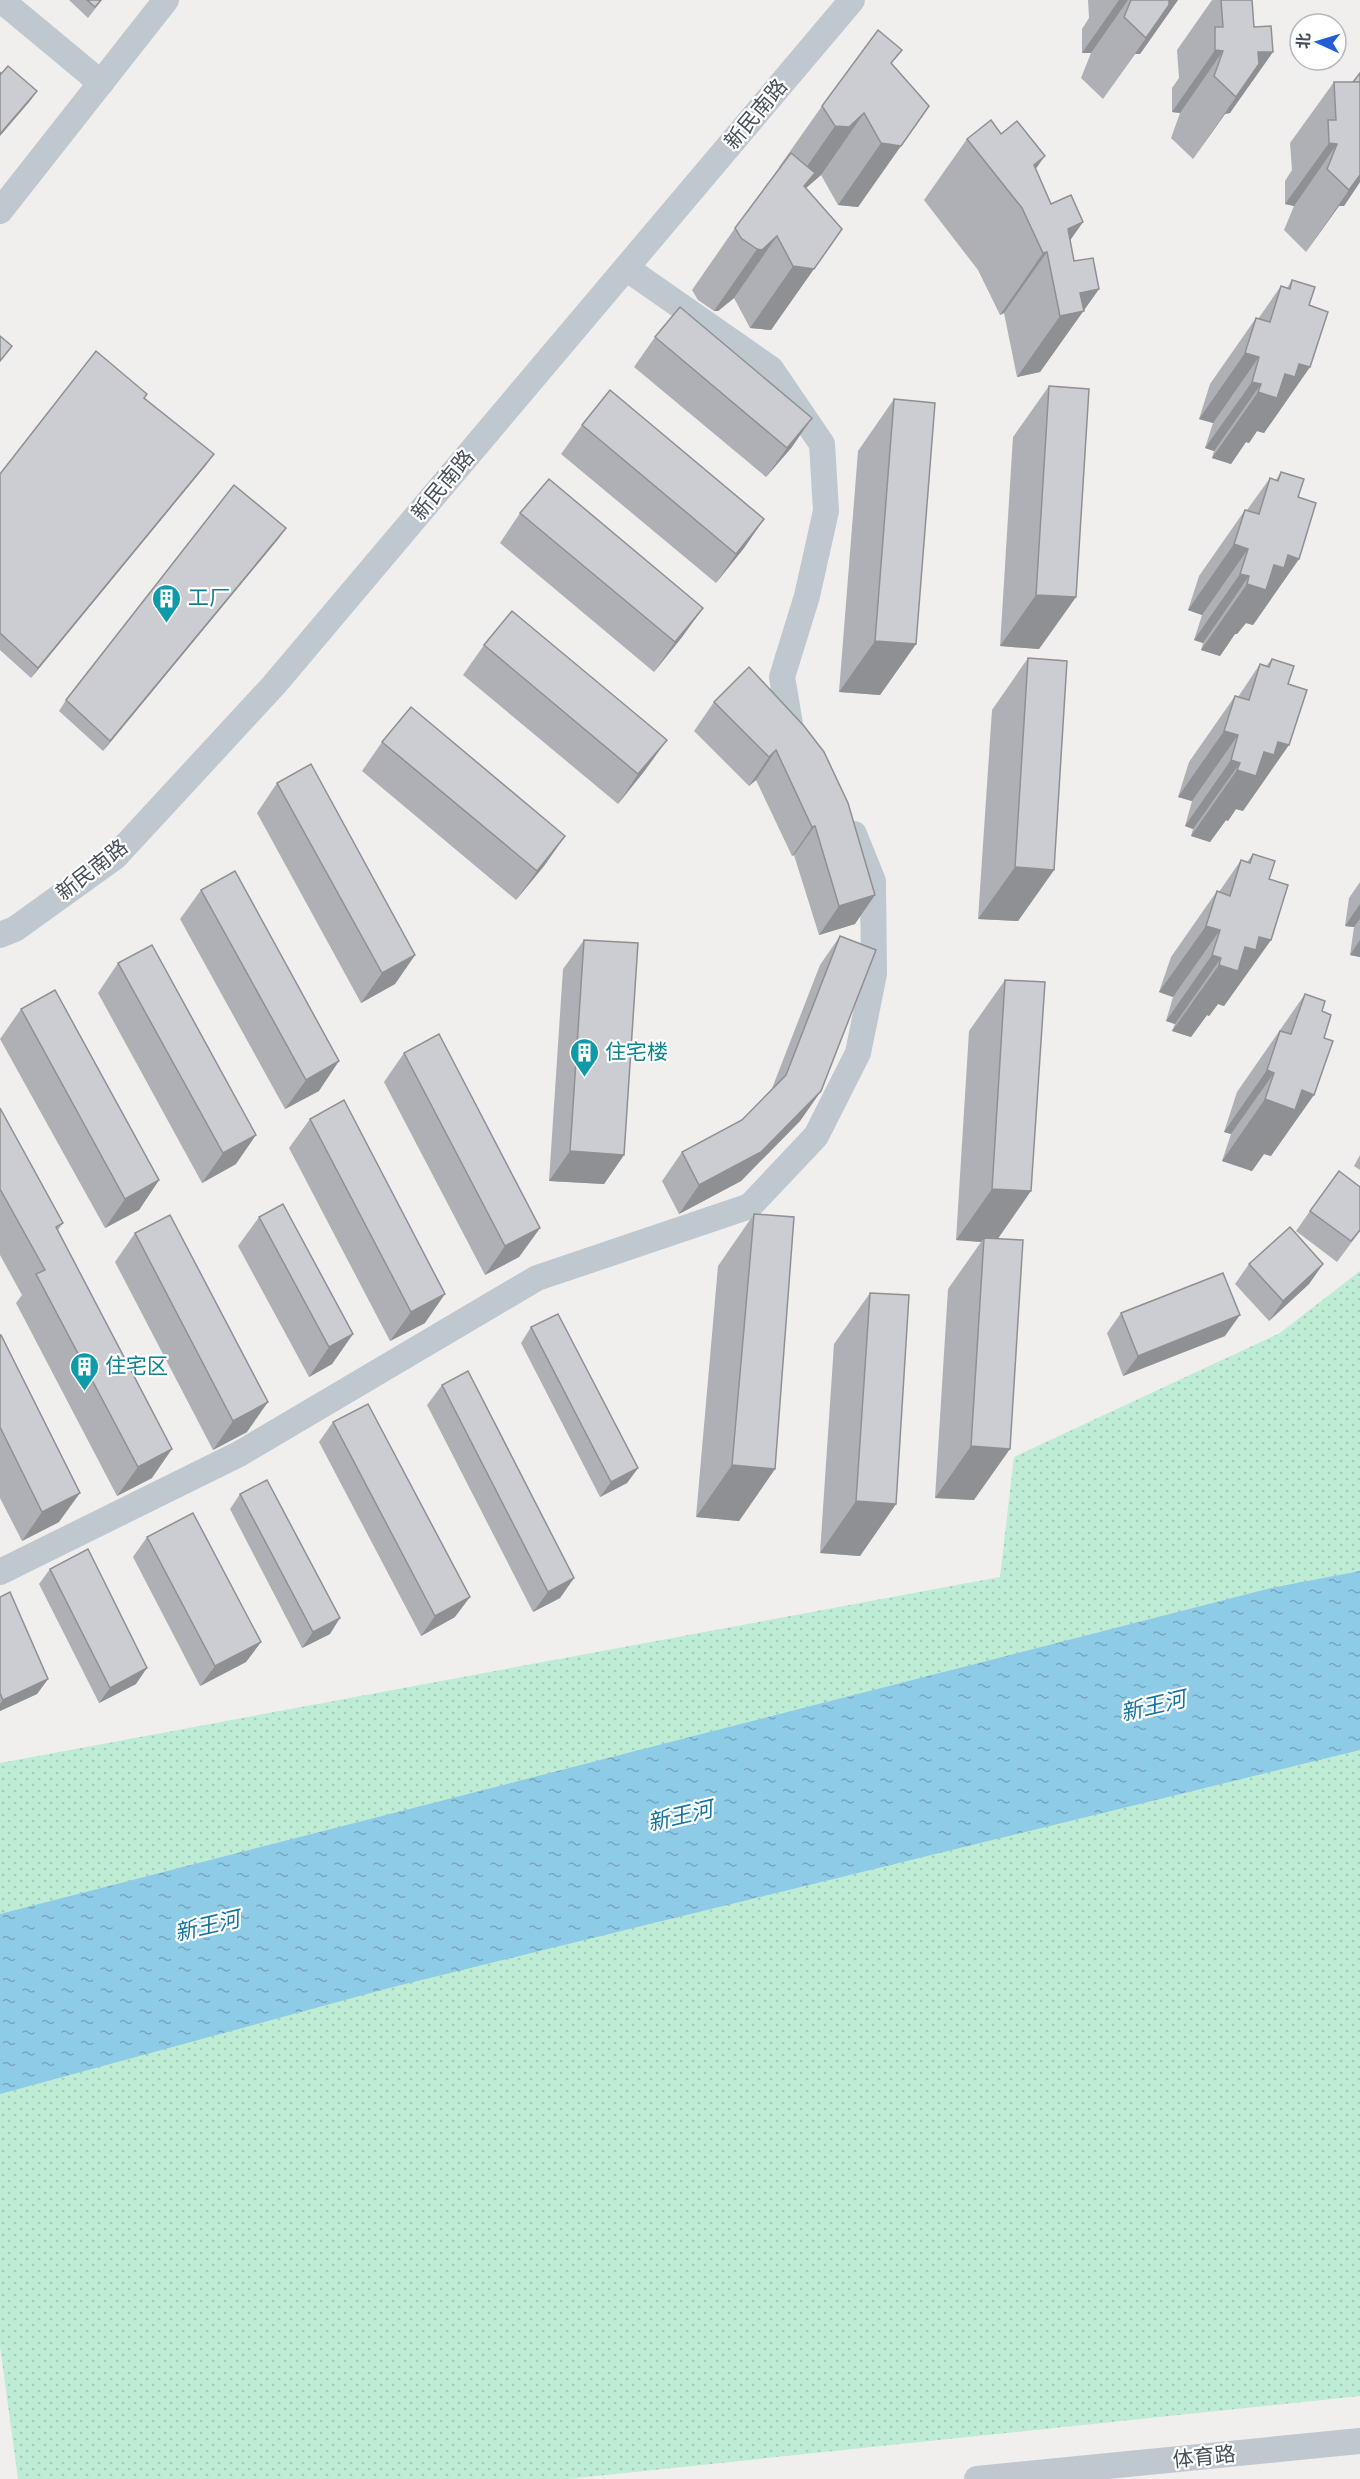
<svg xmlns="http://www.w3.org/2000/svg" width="1360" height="2479" font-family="'Roboto Condensed','Noto Sans SC',sans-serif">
	<defs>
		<pattern id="park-dots" width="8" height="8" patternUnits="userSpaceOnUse" patternTransform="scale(1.5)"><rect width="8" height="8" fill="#beecd5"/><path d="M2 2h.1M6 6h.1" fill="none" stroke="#a5ccb9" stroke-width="1.8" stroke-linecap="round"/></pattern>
		<pattern id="water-ripples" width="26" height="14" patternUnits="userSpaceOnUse" patternTransform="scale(1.5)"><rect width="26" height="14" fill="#8ecbe7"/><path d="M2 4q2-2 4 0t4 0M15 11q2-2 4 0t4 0" fill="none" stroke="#76a7be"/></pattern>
	</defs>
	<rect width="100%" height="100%" fill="#f1eeee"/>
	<path fill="url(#park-dots)" d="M1360,1271V2396L567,2479H18L0,2346V1763L1000,1577L1014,1457L1280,1333Z"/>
	<path fill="url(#water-ripples)" d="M1360,1571V1750L389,1988L0,2094V1914L1271,1588Z"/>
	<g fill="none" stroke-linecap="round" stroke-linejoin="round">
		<g stroke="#bfc7cf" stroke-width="26">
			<path d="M1,0L101,83"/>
			<path d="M0,211L166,0"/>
			<path d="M626,268L771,369L822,444L826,511L807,596L782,677L793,742"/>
			<path d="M0,935L15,929L115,857L274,685L852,0"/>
			<path d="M0,1572L239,1454L537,1278L750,1206L816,1136L858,1053L874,974L873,881L854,834"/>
			<path d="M977,2479L1360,2441"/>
		</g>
	</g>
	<g fill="#afb0b5">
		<path d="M69,0H102L88,18Z"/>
		<path d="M1088,0H1178L1140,54H1135L1103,99L1081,78L1091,53H1082V29L1089,18Z"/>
		<path d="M1212,0H1252L1254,27L1271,26L1230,113L1225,114L1193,159L1171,138L1180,113L1172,112V88L1179,78L1177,50Z"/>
		<path d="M892,64L929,106L858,207L838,205L821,175L806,188L842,229L771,330L750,328L734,298L718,311H714L698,300L692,290L735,228L779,168V167L822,106Z"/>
		<path d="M1360,73V182L1344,206H1339L1306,252L1284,230L1294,206L1285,204V181L1292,170L1290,143L1334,82H1353Z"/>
		<path d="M1001,134L1036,169L1051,204L1083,222L1070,240L1074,261L1099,289L1040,372L1017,377L1004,313L1000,315L978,270L924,200L967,139Z"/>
		<path d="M1292,280L1309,305L1310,367L1264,433L1257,431L1249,443L1246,442L1231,464L1212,458L1214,451L1205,448L1213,423L1199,419L1210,384L1256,318L1258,319L1281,286L1287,288Z"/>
		<path d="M655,337L792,447L766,477L634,367Z"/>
		<path d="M1049,386L1076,597L1039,649L1000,646L1013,437Z"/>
		<path d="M145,398L206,465L31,678L0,650V474Z"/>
		<path d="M894,399L916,644L880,695L839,692L858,451Z"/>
		<path d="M582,425L764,519L744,548L716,583L561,454Z"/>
		<path d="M1281,472L1298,497L1299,559L1253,625L1246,623L1237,634H1235L1220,656L1201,650L1203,643L1194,640L1202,615L1188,610L1199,576L1245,510H1247L1270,478L1276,480Z"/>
		<path d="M520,513L703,608L682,637L654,672L500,543Z"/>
		<path d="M279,538L103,751L59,711L66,700Z"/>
		<path d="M484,645L646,769L618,804L463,675Z"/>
		<path d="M1028,658L1054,870L1018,921L978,919L992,710Z"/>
		<path d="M1272,659L1243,811L1236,809L1228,821L1226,820L1210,842L1191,836L1193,829L1185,826L1192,801L1178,797L1189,762L1235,696L1238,697L1260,664L1266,666Z"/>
		<path d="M749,667L855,924L819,935L794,855L792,856L756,780L749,786L694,731L714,702Z"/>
		<path d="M382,742L565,836L544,866L516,900L362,771Z"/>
		<path d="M277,783L415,955L395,984L361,1003L257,813Z"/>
		<path d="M1253,854L1269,879L1271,940L1224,1006L1218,1004L1209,1016L1207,1015L1191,1037L1172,1031L1175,1024L1166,1021L1173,997L1159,992L1171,957L1217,891L1219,892L1241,860L1247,862Z"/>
		<path d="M1360,882V957L1350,955L1354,927L1345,926L1349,898Z"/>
		<path d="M201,890L319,1091L285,1109L180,919Z"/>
		<path d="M840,936L821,1091L800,1121L741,1181L679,1214L662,1181L682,1152L742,1120L771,1091L820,965Z"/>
		<path d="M584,940L624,1155L604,1184L549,1181L563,969Z"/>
		<path d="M118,963L236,1164L202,1183L98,993Z"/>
		<path d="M1005,980L998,1239L974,1500L935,1498L948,1289L981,1242L956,1240L969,1031Z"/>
		<path d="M1305,994L1322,1011L1324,1038L1271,1156L1264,1154L1252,1171L1222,1161L1231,1134L1224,1132L1237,1092Z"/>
		<path d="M21,1009L159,1180L139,1210L105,1228L0,1039Z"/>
		<path d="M404,1053L540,1228L519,1257L485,1275L384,1082Z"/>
		<path d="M0,1108L63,1223L58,1230L152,1478L117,1496L16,1303L22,1295L0,1255Z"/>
		<path d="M310,1119L425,1323L390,1341L289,1148Z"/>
		<path d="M1360,1155V1170L1354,1166Z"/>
		<path d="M1360,1187V1231L1337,1262L1296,1231L1310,1211Z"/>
		<path d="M754,1214L775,1469L739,1521L696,1517L718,1266Z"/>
		<path d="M259,1217L353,1334L332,1364L309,1377L238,1246Z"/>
		<path d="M135,1233L247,1432L213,1450L115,1262Z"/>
		<path d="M1249,1264H1323L1309,1284L1269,1321L1235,1284Z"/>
		<path d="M870,1293L896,1504L860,1556L820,1553L834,1344Z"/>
		<path d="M1121,1313L1225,1336L1123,1376L1107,1333Z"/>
		<path d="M531,1327L638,1468L627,1483L600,1497L521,1343Z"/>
		<path d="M0,1335L59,1522L22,1541L0,1498Z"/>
		<path d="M442,1385L574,1578L560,1598L533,1612L427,1405Z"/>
		<path d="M333,1422L455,1617L421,1636L319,1442Z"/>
		<path d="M240,1494L330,1634L302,1648L230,1509Z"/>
		<path d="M147,1537L261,1642L246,1662L200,1686L133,1557Z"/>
		<path d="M50,1569L136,1684L99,1703L39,1584Z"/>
		<path d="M0,1597L48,1679L37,1694L0,1711Z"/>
	</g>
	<g fill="#8e9093">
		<path d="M1119,0H1128L1091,53H1082Z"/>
		<path d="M1163,0H1178L1140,54H1135L1103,99L1146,38Z"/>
		<path d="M1215,50L1223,51L1180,113L1172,112Z"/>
		<path d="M1258,52H1273L1230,113L1225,114L1193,159L1236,97Z"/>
		<path d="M37,91L30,101L0,136V134Z"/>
		<path d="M929,106L858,207L838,205L881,143Z"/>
		<path d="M864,113L821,175L806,188H792L835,126Z"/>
		<path d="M1329,143L1337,144L1294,206L1285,204Z"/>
		<path d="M1045,156L1014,199L1034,165Z"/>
		<path d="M1360,161V182L1344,206H1339L1306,252L1349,190Z"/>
		<path d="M1083,222L1050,269L1068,229Z"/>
		<path d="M842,229L771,330L750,328L793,266Z"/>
		<path d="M777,236L734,298L718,311H714L757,249Z"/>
		<path d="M1047,252L1004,313L1000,315L1043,253Z"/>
		<path d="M1099,289L1040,372L1017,377L1060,316L1080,293Z"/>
		<path d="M1245,353L1259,357L1213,423L1199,419Z"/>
		<path d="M1299,364L1310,367L1264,433L1257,431L1249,443L1246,442L1231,464L1212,458L1258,392Z"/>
		<path d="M1252,382L1261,384L1214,451L1205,448Z"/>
		<path d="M812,418L792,447L766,477L787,448Z"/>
		<path d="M214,454L206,465L31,678L38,668Z"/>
		<path d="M764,519L744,548L716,583L736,554Z"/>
		<path d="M286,528L279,538L103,751L110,741Z"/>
		<path d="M1234,544L1248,549L1202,615L1188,610Z"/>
		<path d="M1288,555L1299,559L1253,625L1246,623L1237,634H1235L1220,656L1201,650L1247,584Z"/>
		<path d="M1240,574L1249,576L1203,643L1194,640Z"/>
		<path d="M1036,595L1076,597L1039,649L1000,646Z"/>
		<path d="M703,608L682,637L654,672L675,642Z"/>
		<path d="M875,641L916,644L880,695L839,692Z"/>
		<path d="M1224,731L1238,735L1192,801L1178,797Z"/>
		<path d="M667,740L646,769L618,804L638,774Z"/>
		<path d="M1278,742L1289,745L1243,811L1236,809L1228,821L1226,820L1210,842L1191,836L1237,770Z"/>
		<path d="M776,750L756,780L749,786L769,757Z"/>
		<path d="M1231,760L1240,763L1193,829L1185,826Z"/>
		<path d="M815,826L794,855L792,856L812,827Z"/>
		<path d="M565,836L544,866L516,900L537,871Z"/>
		<path d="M1015,867L1054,870L1018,921L978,919Z"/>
		<path d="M875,895L855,924L819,935L839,906Z"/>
		<path d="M1360,904V919L1354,927L1345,926Z"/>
		<path d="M1206,926L1220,930L1173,997L1159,992Z"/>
		<path d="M1259,937L1271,940L1224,1006L1218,1004L1209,1016L1207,1015L1191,1037L1172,1031L1219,965Z"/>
		<path d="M1360,940V957L1350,955Z"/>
		<path d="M415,955L395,984L361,1003L382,973Z"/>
		<path d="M1212,955L1221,958L1175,1024L1166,1021Z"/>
		<path d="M339,1061L319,1091L285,1109L306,1080Z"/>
		<path d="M1267,1070L1274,1073L1231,1134L1224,1132Z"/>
		<path d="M1302,1090L1314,1095L1271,1156L1264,1154L1252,1171L1222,1161L1265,1099Z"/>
		<path d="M821,1091L800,1121L741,1181L679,1214L699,1185Z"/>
		<path d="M256,1135L236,1164L202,1183L223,1153Z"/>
		<path d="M570,1151L624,1155L604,1184L549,1181Z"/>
		<path d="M159,1180L139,1210L105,1228L125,1199Z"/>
		<path d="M992,1189L1031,1191L995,1243L984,1238L981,1242L956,1240Z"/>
		<path d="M540,1228L519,1257L485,1275L505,1246Z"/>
		<path d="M1323,1264L1309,1284L1269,1321L1283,1301Z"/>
		<path d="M445,1294L425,1323L390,1341L411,1312Z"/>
		<path d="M1240,1315L1225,1336L1123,1376L1138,1356Z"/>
		<path d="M353,1334L332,1364L309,1377L329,1347Z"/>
		<path d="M268,1402L247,1432L213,1450L233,1421Z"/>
		<path d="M971,1446L1010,1449L974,1500L935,1498Z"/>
		<path d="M172,1449L152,1478L117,1496L138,1467Z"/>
		<path d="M732,1465L775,1469L739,1521L696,1517Z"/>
		<path d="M638,1468L627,1483L600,1497L611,1482Z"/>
		<path d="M80,1493L59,1522L22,1541L42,1512Z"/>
		<path d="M856,1501L896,1504L860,1556L820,1553Z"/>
		<path d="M574,1578L560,1598L533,1612L548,1592Z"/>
		<path d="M470,1597L455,1617L421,1636L435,1616Z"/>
		<path d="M340,1618L330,1634L302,1648L313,1632Z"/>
		<path d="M261,1642L246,1662L200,1686L215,1666Z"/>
		<path d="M147,1668L136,1684L99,1703L110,1688Z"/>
		<path d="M48,1679L37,1694L0,1711V1704L3,1700Z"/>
	</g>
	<g fill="#cbcdd2" stroke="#8e9093" stroke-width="1.5">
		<path d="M87,0H101L95,7Z"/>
		<path d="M1131,0H1169V5L1146,38L1124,17Z"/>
		<path d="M1221,0H1252L1254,27L1271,26L1273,52H1258L1259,64L1236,97L1214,76L1223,51L1215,50V27H1223Z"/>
		<path d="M878,30L902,50L891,63L929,106L901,146L881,143L864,113L849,127L835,126L822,106Z"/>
		<path d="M8,66L37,91L0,134V72L1,74Z"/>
		<path d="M1360,73V82H1353Z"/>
		<path d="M1334,82H1360V175L1349,190L1327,169L1337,144L1329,143L1328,120H1336Z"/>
		<path d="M991,120L1001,134L1017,121L1045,156L1034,165L1051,204L1071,195L1083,222L1068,229L1074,261L1093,258L1099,289L1080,293L1084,311L1060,316L1047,252L1043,253L1022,208L967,139Z"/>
		<path d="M791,153L815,173L804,186L842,229L814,269L793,266L777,236L762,250L757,249L741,238L735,228Z"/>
		<path d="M1292,280L1315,287L1309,305L1328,312L1310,367L1299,364L1295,377L1285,374L1277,398L1258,392L1261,384L1252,382L1259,357L1245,353L1256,318L1270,322L1281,286L1290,289Z"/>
		<path d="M680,307L812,418L787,448L655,337Z"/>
		<path d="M0,336L12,346L0,361Z"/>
		<path d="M96,351L147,394L144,398L214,454L38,668L0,633V474Z"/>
		<path d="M1049,386L1089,389L1076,597L1036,595Z"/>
		<path d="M610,390L764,519L736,554L582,425Z"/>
		<path d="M894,399L935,403L916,644L875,641Z"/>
		<path d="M1281,472L1304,479L1298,497L1316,503L1299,559L1288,555L1284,568L1274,565L1266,590L1247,584L1249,576L1240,574L1248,549L1234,544L1245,510L1259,514L1270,478L1278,481Z"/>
		<path d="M549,479L703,608L675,642L520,513Z"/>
		<path d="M234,485L286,528L110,741L66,700Z"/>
		<path d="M512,611L667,740L638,774L484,645Z"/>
		<path d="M1028,658L1067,661L1054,870L1015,867Z"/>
		<path d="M1272,659L1294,666L1288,684L1307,690L1289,745L1278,742L1274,755L1264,752L1256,776L1237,770L1240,763L1231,760L1238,735L1224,731L1235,696L1249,700L1260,664L1269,667Z"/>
		<path d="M749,667L804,726L824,752L848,803L875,895L839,906L815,826L812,827L776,750L769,757L714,702Z"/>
		<path d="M411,707L565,836L537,871L382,742Z"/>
		<path d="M311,764L415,955L382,973L277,783Z"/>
		<path d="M1253,854L1275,861L1269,879L1288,885L1271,940L1259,937L1256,950L1245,947L1238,971L1219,965L1221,958L1212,955L1220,930L1206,926L1217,891L1230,896L1241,860L1250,863Z"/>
		<path d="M235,871L339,1061L306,1080L201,890Z"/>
		<path d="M840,936L876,950L821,1091L761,1152L699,1185L682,1152L742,1120L786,1075Z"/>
		<path d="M584,940L638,943L624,1155L570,1151Z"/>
		<path d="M152,945L256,1135L223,1153L118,963Z"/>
		<path d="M1005,980L1045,982L1031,1191L992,1189Z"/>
		<path d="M55,990L159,1180L125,1199L21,1009Z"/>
		<path d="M1305,994L1325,1001L1322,1011L1331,1015L1324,1038L1333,1041L1314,1095L1302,1090L1295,1110L1265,1099L1274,1073L1267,1070L1280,1031L1291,1034Z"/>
		<path d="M439,1034L540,1228L505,1246L404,1053Z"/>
		<path d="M344,1100L445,1294L411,1312L310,1119Z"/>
		<path d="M0,1108L63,1223L56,1227L172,1449L138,1467L36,1274L45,1270L0,1189Z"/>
		<path d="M1339,1171L1360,1187V1230L1351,1241L1310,1211Z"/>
		<path d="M283,1204L353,1334L329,1347L259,1217Z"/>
		<path d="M754,1214L794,1217L775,1469L732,1465Z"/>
		<path d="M170,1215L268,1402L233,1421L135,1233Z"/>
		<path d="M1290,1227L1323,1264L1283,1301L1249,1264Z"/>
		<path d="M984,1238L1023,1240L1010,1449L971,1446Z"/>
		<path d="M1223,1273L1240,1315L1138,1356L1121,1313Z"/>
		<path d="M870,1293L909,1295L896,1504L856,1501Z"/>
		<path d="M558,1314L638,1468L611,1482L531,1327Z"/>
		<path d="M0,1335H1L80,1493L42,1512L0,1427Z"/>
		<path d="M468,1371L574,1578L548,1592L442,1385Z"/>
		<path d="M368,1404L470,1597L435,1616L333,1422Z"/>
		<path d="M267,1480L340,1618L313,1632L240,1494Z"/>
		<path d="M193,1513L261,1642L215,1666L147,1537Z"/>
		<path d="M88,1549L147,1668L110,1688L50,1569Z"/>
		<path d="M10,1592L48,1679L3,1700L0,1693V1597Z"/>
	</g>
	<defs>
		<symbol id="building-pin" viewBox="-11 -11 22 30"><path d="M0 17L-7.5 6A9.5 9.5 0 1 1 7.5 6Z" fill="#0f9aa8" stroke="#fff"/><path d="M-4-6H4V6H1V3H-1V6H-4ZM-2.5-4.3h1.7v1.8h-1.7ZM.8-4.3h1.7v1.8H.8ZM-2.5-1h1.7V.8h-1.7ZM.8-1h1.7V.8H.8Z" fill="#fff"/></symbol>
	</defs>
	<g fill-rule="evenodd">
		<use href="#building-pin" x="150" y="582" width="33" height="45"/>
		<use href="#building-pin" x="568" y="1036" width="33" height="45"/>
		<use href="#building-pin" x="68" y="1350" width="33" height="45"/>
	</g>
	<g text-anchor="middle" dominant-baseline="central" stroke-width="4.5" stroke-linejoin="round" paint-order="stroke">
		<g font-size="21" fill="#474f5a" stroke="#fff">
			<text transform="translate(756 114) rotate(-50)">新民南路</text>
			<text transform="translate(443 485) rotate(-50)">新民南路</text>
			<text transform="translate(92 870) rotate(-38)">新民南路</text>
			<text transform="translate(1204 2457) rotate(-6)">体育路</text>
		</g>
		<g font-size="21" fill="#0d838f" stroke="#fff" text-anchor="start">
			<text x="188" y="598">工厂</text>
			<text x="605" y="1052">住宅楼</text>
			<text x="105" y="1366">住宅区</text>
		</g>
		<g font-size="22" font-style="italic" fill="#1474a1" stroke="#fff">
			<text transform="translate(1153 1706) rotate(-13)">新王河</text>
			<text transform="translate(680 1816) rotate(-13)">新王河</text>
			<text transform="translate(207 1926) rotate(-13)">新王河</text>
		</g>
	</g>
	<g transform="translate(1318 42) rotate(274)"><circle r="28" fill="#ffffff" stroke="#b5b9bd" stroke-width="1.5"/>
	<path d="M0-4.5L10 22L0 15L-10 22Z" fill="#235ed6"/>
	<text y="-9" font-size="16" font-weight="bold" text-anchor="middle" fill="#474f5a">北</text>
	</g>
</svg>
